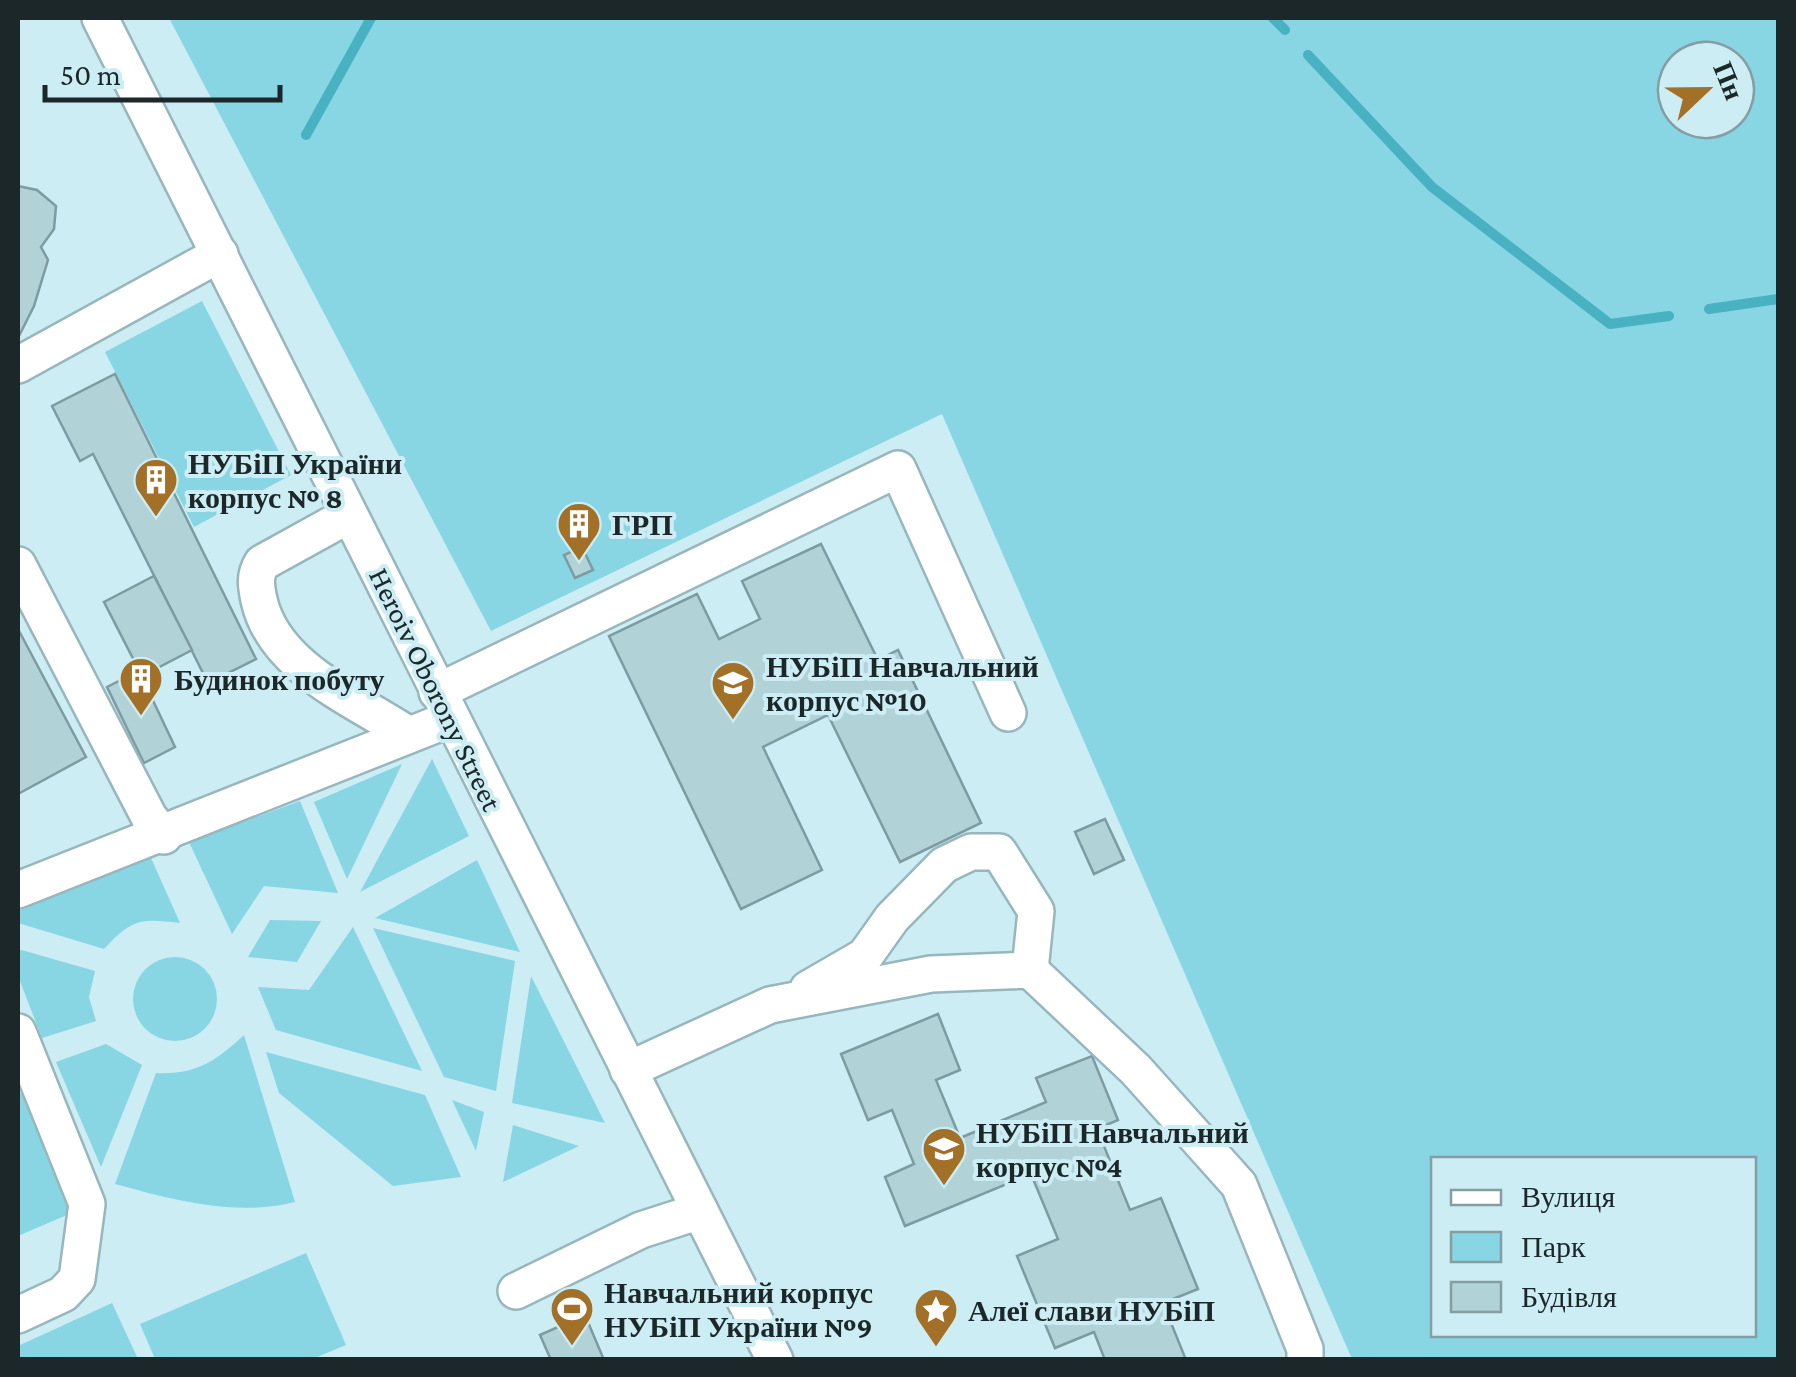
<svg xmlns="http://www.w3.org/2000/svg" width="1796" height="1377" font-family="'Crimson Pro',serif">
	<rect width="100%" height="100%" fill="#ccedf3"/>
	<g fill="#88d5e3" fill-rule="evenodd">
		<path d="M169,18H1778V1359H1352L942,414L491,631ZM1676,60H1736V120H1676ZM1434,1160H1754V1334H1434Z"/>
		<path d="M202,301L291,475L194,527L105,352Z"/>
		<path d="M432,759L469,836L360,892Z"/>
		<path d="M402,764L347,879L314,802Z"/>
		<path d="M300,801L338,893L264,886L232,934L189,842Z"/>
		<path d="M151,858L180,923C140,918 132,919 104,949L18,923V911Z"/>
		<path d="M477,860L520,952L375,918Z"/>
		<path d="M270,920L321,921L297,962L248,957Z"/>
		<path d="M353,927L422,1071L276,1030L258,987L309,990Z"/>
		<path d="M373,928L515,961L496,1091L444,1077Z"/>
		<path d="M18,949L95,971L89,997L96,1021L42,1038L18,976Z"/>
		<circle cx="175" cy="999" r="42"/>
		<path d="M531,976L605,1123L512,1103Z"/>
		<path d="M244,1035L295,1202C235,1217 174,1200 115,1184L156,1073C196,1075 216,1061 244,1035Z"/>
		<path d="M106,1044L142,1065L101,1167L56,1062Z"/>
		<path d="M266,1052L425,1095L461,1177L393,1186L279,1093Z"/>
		<path d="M24,1091L76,1211L18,1236V1094Z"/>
		<path d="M452,1100L484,1112L476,1151Z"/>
		<path d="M513,1125L579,1146L503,1182Z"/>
		<path d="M306,1253L346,1345L312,1359H155L140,1324Z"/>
		<path d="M112,1303L138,1359H18V1346Z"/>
	</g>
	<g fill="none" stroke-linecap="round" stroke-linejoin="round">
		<g stroke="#48b1c2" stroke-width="10">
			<path d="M1273,18L1285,30"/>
			<path d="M1308,55L1432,187L1610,324L1669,316"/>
			<path d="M306,135L371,18"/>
			<path d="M1709,309L1778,299"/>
		</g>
	</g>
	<g fill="#b1d2d7" stroke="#7d9ca2" stroke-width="2.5">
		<path d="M18,186L37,190L56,206L54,229L41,247L48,260L34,306L18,338Z"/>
		<path d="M115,374L256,659L208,683L93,454L80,461L52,406Z"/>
		<path d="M821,544L878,660L898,650L981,823L900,862L828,715L763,747L822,870L741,909L609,636L697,594L719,639L760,619L742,581Z"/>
		<path d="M582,547L593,570L575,578L564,555Z"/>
		<path d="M154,576L192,650L142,676L104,602Z"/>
		<path d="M18,629L86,757L18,794Z"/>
		<path d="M139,671L175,747L144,763L107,687Z"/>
		<path d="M1105,819L1124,860L1094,874L1075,832Z"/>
		<path d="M938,1014L960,1070L936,1080L960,1138L1046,1102L1036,1078L1092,1056L1118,1120L1097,1129L1130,1210L1161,1198L1198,1289L1163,1303L1186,1360H1105L1094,1332L1055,1348L1017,1256L1058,1239L1031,1174L905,1226L885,1177L914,1164L892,1110L868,1120L841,1054Z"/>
		<path d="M585,1315L604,1360H551L540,1335Z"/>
	</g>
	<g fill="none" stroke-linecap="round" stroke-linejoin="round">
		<defs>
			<g id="minor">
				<path d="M100,18L775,1360"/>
				<path d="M18,365L220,254"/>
				<path d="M349,515L262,563C254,576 256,586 259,600C274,668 355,699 409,735"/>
				<path d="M18,565L149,817L164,836"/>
				<path d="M437,692L898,469L1008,713"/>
				<path d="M18,890L450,719"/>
				<path d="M808,989L865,956L892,918L944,865L971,852H999L1036,911L1030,970"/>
				<path d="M18,1032L87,1204L77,1279L63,1294L18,1315"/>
				<path d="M628,1070L770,1005L931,974L1030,970L1136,1070L1239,1185L1305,1349V1360"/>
				<path d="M516,1291L641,1230L700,1211"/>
			</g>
		</defs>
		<use href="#minor" stroke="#97b7bc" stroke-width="40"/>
		<use href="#minor" stroke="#fff" stroke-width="35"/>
	</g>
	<defs>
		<symbol id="building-pin" viewBox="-11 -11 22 30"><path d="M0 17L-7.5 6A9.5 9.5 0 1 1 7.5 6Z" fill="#a27026" stroke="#ccedf3"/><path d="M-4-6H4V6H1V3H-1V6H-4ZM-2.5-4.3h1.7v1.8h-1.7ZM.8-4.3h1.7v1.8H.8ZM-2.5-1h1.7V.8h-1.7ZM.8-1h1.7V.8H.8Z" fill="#fff"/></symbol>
		<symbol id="university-pin" viewBox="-11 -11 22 30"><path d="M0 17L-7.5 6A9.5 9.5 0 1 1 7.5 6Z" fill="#a27026" stroke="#ccedf3"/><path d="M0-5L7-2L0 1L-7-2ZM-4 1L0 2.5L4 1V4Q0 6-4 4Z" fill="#fff"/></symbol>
		<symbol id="stadium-pin" viewBox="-11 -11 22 30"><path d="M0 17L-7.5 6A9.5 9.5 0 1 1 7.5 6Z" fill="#a27026" stroke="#ccedf3"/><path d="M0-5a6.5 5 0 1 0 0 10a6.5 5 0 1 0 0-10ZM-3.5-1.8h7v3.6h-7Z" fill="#fff"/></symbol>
		<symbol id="sight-pin" viewBox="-11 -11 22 30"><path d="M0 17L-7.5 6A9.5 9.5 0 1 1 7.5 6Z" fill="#a27026" stroke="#ccedf3"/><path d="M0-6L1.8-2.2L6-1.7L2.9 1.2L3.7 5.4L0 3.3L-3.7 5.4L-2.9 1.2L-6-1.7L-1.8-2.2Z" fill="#fff"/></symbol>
	</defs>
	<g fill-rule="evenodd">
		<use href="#building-pin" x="131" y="455" width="50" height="68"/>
		<use href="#building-pin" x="554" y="499" width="50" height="68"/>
		<use href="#building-pin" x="116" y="654" width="50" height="68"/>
		<use href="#university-pin" x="708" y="658" width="50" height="68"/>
		<use href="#university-pin" x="919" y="1124" width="50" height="68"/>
		<use href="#stadium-pin" x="547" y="1284" width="50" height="68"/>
		<use href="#sight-pin" x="911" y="1285" width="50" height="68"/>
	</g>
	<g text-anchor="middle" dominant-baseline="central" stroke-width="8" stroke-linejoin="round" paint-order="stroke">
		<g font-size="30" font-weight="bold" fill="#1b2729" stroke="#ccedf3" text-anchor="start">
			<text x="188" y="463">НУБіП України<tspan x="188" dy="34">корпус № 8</tspan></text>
			<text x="612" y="524">ГРП</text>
			<text x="766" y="666">НУБіП Навчальний<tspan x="766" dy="34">корпус №10</tspan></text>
			<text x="174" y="679">Будинок побуту</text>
			<text x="976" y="1132">НУБіП Навчальний<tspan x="976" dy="34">корпус №4</tspan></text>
			<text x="604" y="1292">Навчальний корпус<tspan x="604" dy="34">НУБіП України №9</tspan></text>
			<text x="968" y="1310">Алеї слави НУБіП</text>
		</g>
		<g font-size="30" fill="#1b2729" stroke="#ccedf3">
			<text transform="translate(436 689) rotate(64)">Heroiv Oborony Street</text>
		</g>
	</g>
	<rect width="1796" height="1377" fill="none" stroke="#1b2729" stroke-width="40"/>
	<rect x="1431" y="1157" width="325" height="180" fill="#ccedf3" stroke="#859ea2" stroke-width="2.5"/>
	<rect x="1451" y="1190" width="50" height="15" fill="#ffffff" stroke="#859ea2" stroke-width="2.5"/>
	<text x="1521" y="1207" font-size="30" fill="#1b2729">Вулиця</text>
	<rect x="1451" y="1232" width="50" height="30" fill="#88d5e3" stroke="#859ea2" stroke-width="2.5"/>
	<text x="1521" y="1257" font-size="30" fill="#1b2729">Парк</text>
	<rect x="1451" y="1282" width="50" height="30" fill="#b1d2d7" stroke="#859ea2" stroke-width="2.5"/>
	<text x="1521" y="1307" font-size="30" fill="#1b2729">Будівля</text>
	<g transform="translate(1706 90) rotate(68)"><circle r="48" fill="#ccedf3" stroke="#859ea2" stroke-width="2.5"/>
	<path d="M0-8L18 38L0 25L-18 38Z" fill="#a27026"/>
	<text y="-15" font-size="28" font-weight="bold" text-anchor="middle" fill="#1b2729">Пн</text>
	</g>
	<path d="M45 85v15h235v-15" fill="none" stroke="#1b2729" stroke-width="5"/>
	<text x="60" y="85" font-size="30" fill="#1b2729" stroke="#ccedf3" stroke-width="8" paint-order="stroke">50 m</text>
</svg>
